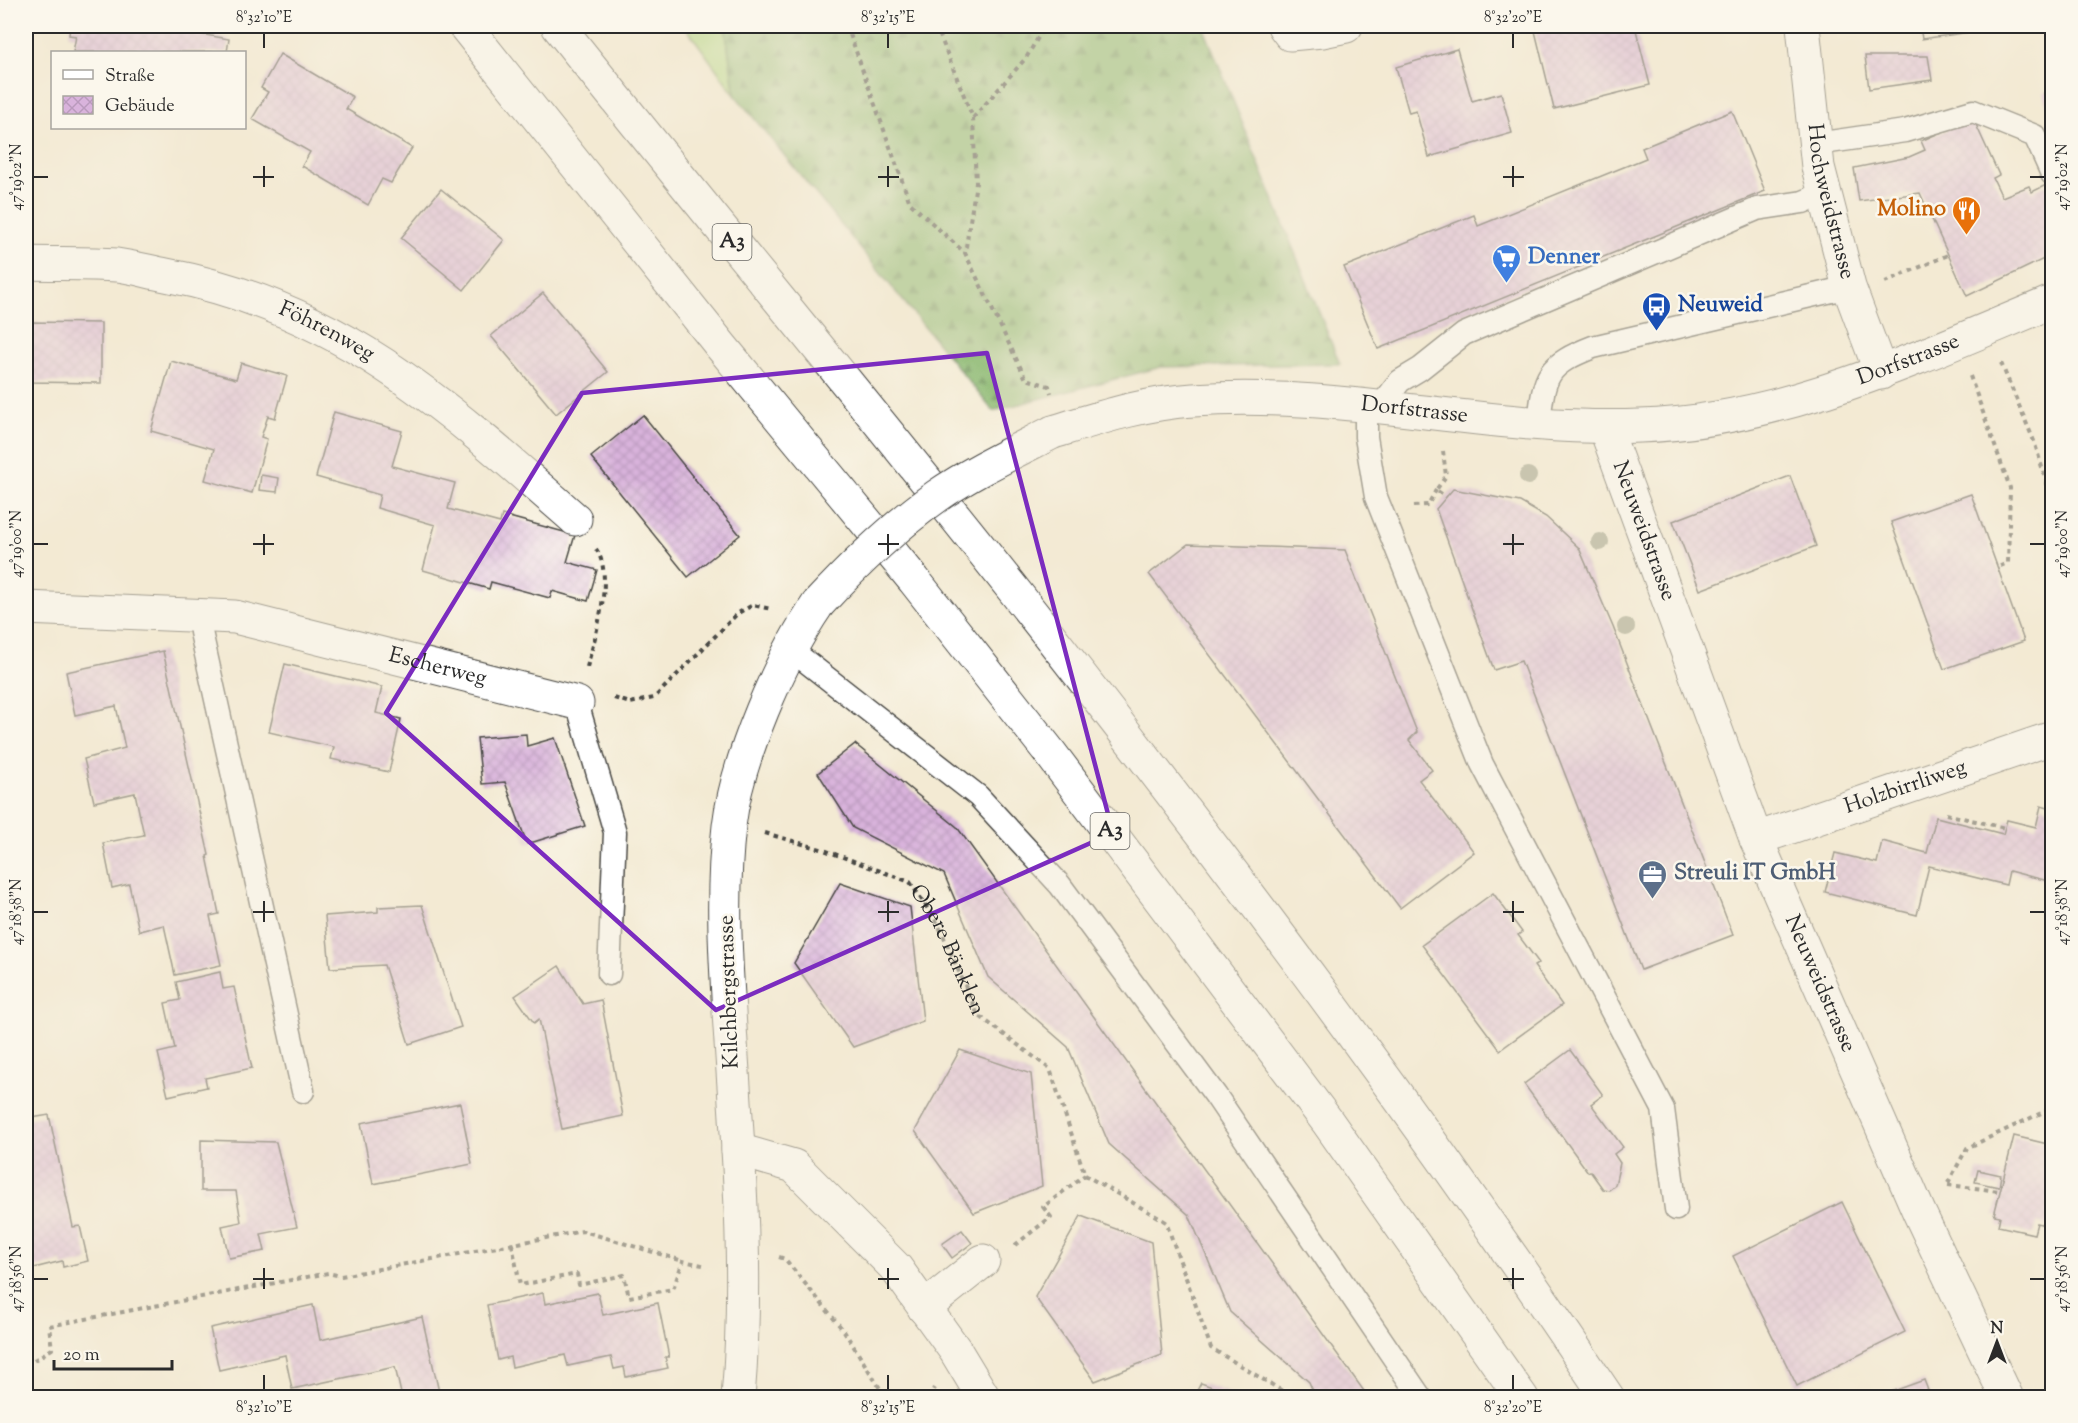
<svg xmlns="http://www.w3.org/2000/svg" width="2078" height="1423" font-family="'Sorts Mill Goudy',serif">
	<defs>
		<pattern id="forest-firs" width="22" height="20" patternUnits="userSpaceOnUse" patternTransform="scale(1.5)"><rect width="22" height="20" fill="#8ab870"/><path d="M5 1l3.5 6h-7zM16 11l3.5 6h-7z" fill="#71965c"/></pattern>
		<pattern id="building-cross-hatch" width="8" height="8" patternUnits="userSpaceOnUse" patternTransform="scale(1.5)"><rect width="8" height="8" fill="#d9b3dc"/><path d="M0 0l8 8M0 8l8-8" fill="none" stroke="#ba9abd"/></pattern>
	</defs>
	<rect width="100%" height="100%" fill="#fbf7ec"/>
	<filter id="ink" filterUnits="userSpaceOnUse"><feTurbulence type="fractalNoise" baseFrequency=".0167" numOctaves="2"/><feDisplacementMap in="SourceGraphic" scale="12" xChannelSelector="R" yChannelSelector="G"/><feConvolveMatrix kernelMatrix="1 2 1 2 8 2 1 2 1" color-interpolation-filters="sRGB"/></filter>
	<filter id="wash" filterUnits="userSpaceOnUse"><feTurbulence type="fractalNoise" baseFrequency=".008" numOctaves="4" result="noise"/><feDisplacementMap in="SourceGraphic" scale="24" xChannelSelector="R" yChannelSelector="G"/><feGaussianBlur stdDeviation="1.35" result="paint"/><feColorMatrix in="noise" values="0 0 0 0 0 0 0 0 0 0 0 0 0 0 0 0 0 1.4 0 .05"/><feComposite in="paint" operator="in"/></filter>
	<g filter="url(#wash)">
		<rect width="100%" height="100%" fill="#f3ead3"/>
		<path fill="#aed782" stroke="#6c8156" stroke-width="1.5" d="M685,26H725L735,95Z"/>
		<path fill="url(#forest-firs)" stroke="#5a724e" stroke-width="1.5" d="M725,26H1203L1340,364L1161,367L993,411L735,95Z"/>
		<g id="blocks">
			<g fill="url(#building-cross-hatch)">
				<path d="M26,26H29L27,87H26Z"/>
				<path d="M70,26H154L229,39L227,52H73L76,36L69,35Z"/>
				<path d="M1542,26H1635L1650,85L1554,109L1534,27Z"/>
				<path d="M1920,26H2005V27L1922,39Z"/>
				<path d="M1457,49L1472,101L1501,93L1512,133L1429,157L1416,111L1409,113L1396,67Z"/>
				<path d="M280,54L353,97L346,109L412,148L391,183L382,179L368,205L302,166L310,152L252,119L268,92L261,88Z"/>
				<path d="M1865,56H1928L1932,80L1869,89Z"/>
				<path d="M2052,91V122L2044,93Z"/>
				<path d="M1732,111L1765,191L1378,349L1344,267L1474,215L1478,226L1646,158L1642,148Z"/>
				<path d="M1973,118L1999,175L1993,178L2002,197L2029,186L2032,192L2048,184L2052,193V255L1967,296L1920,193L1859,201L1854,168L1909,157L1925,150L1921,141Z"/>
				<path d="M441,189L504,240L464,290L401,238Z"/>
				<path d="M543,293L608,372L556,414L491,336Z"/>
				<path d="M26,322L101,323V383L26,382Z"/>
				<path d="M171,361L236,379L241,363L287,376L275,418L268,416L261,437L267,439L252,493L205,480L214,449L151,431Z"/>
				<path d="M334,412L402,431L392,466L455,483L448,509L500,523L502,515L575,535L567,562L597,570L588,601L552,591L550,598L491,582L489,589L423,570L435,525L377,508L380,495L316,477Z"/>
				<path d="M643,415L740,535L688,577L591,457Z"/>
				<path d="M261,475L279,478L277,492L259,490Z"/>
				<path d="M1790,476L1816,546L1700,590L1673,521Z"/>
				<path d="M1453,489L1520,502L1546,517L1579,548L1613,627L1733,935L1641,970L1521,661L1494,670L1436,509Z"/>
				<path d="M1971,494L2024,641L1944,669L1891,522Z"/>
				<path d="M1188,544L1345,550L1417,732L1409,740L1432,770L1419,780L1474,852L1400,908L1149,574Z"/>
				<path d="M163,651L209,855L207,856L219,914L210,916L221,965L175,975L164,925L139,931L129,884L112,888L103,843L144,835L135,793L94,802L84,759L125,748L116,706L75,715L66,672Z"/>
				<path d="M285,664L382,687L376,713L401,719L389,772L331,759L334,747L269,732Z"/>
				<path d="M526,734L527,746L555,738L585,826L527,844L505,782L482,784L477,738Z"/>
				<path d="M855,744L957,827L1369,1398H1316L1309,1382L1230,1312L1189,1215L1109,1144L1068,1047L988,977L944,874L853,828L818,773Z"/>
				<path d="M2041,806L2052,809V882L2009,871L2006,885L1929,866L1917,915L1825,892L1835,853L1877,863L1882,841L1927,853L1936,817L2003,834L2007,820L2036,827Z"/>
				<path d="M840,883L910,907L923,1021L853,1047L794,963Z"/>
				<path d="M1493,893L1522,932L1518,935L1539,963L1534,966L1562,1005L1500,1050L1422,945Z"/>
				<path d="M422,905L461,1027L409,1044L384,965L330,968L325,916L378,912V907Z"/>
				<path d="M559,966L583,1004L601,1000L623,1116L562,1129L539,1019L534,1023L515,996Z"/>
				<path d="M220,972L223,989L234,987L252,1068L205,1078L207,1087L168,1096L158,1053L175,1049L165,1003L180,1000L176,982Z"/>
				<path d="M960,1050L1031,1074L1042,1186L974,1213L915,1131Z"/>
				<path d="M1570,1050L1603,1095L1591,1104L1623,1147L1614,1154L1620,1163L1615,1185L1609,1190L1603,1189L1590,1171L1588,1172L1524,1084Z"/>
				<path d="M460,1103L472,1164L373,1184L361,1123Z"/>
				<path d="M49,1115L73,1227L80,1226L88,1261L63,1267L62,1261L26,1270V1119Z"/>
				<path d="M2014,1136L2052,1145V1227L2037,1223L2034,1234L1998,1226L2000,1216L1994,1215Z"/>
				<path d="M201,1140L276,1142L297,1227L261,1234L265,1251L229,1258L222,1226L241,1222L236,1191H201Z"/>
				<path d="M1978,1170L2001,1175L1999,1187L1975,1182Z"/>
				<path d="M1842,1202L1905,1332L1797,1386L1733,1256Z"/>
				<path d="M1081,1216L1151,1242L1162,1355L1095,1381L1035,1297Z"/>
				<path d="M962,1230L972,1243L952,1258L942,1244Z"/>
				<path d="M543,1293L545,1304L598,1293L603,1315L658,1303L669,1357H665L668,1368L626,1377L624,1367L614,1369L611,1357L568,1366L565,1355L512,1367L510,1357L498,1360L487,1305Z"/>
				<path d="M313,1305L320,1340L422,1317L439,1392L402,1398L395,1367L292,1389L285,1355L219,1370L210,1328Z"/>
				<path d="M2052,1356V1375L2046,1359Z"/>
				<path d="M1924,1380L1931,1398H1877V1397Z"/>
				<path d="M1201,1383L1240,1397V1398H1193Z"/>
			</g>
		</g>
	</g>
	<g filter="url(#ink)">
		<use href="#blocks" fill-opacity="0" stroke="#494844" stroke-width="1.5"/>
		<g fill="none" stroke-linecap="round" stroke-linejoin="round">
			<defs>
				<g id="service">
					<path d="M1816,144L1905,131L1973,111L2035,136L2052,174"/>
					<path d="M1366,406V437L1376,497L1482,764L1663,1109L1676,1209"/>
					<path d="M1380,407L1400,381L1420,369L1464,334L1757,209L1803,202L1825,193"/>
					<path d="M1539,423C1544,374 1547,365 1593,347L1849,287"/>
					<path d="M202,615L201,632L303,1091"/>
					<path d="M790,649L978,796L1060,885L1216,1096L1421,1398"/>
					<path d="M577,703L615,832L609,974"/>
				</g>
				<g id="minor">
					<path d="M1284,26L1290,34L1322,31L1346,26"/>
					<path id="s2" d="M1803,26L1818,167L1849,287L1881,373"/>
					<path id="s3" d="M26,263C56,264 87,263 117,265C133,267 150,272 166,275C338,307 448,407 575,519"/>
					<path id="s4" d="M1605,427L1756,839L1919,1212L2007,1398"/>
					<path id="s5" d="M26,608L235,617L577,703"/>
					<path id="s6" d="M1756,839L2052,738"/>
					<path d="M738,1150L794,1166L896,1268L955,1350L984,1398"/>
					<path d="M924,1308L983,1261"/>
				</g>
				<g id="tertiary">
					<path id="s7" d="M1053,432C1099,418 1145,403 1193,400C1343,389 1491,432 1640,426C1785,421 1921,356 2052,302"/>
					<path d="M738,1398C748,1283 740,1172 732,1057C727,981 720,903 729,826C737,759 780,659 818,604"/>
				</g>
				<g id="motorway">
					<path d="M465,26L721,346L914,580L1048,750L1327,1121L1522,1398"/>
					<path d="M558,26C709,216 865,402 1016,593C1222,855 1423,1121 1608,1398"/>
				</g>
			</defs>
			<use href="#service" stroke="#494844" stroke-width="25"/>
			<use href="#minor" stroke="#494844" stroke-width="35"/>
			<use href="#tertiary" stroke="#494844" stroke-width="35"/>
			<use href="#motorway" stroke="#494844" stroke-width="35"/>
			<g stroke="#494844" stroke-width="4" stroke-dasharray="4.5 4.5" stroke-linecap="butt">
				<path d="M847,26L910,203L964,252"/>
				<path d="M936,26L973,118L976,183L965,253L1026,379L1049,386L1051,393"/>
				<path d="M973,118L1026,58L1045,26"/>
				<path d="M1885,282L1948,255"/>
				<path d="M2001,363L2034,441L2052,500"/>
				<path d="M1970,376L2010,488L2008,563L1998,567"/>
				<path d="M1443,451L1446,476L1436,490L1446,497"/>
				<path d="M1414,506L1428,505L1436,490"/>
				<path d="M587,667C595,637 615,576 596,549"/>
				<path d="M614,698L630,703L654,698L738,613L753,605L771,609"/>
				<path d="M1946,814L2005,828"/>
				<path id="s1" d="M765,833L824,850L910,882L938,924L978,1015L1050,1069L1085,1175L1166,1222L1211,1348L1284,1392L1286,1398"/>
				<path d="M1948,1183L1967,1148L2052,1108"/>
				<path d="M1948,1185L2000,1191"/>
				<path d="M512,1244L520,1285L577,1274L579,1285L624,1275L629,1297L673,1289L683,1261L707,1266"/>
				<path d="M1015,1245L1051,1217L1043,1207L1085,1175"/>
				<path d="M779,1257L785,1259L844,1331L886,1398"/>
				<path d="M26,1365L52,1349L49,1326L328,1273L341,1276L583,1231L683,1261"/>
				<path d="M929,1398L934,1388"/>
			</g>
			<use href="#service" stroke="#fff" stroke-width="22"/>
			<use href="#minor" stroke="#fff" stroke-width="33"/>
			<use href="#tertiary" stroke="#fff" stroke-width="33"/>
			<use href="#motorway" stroke="#fff" stroke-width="33"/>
			<defs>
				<path id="tertiary-bridge" d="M818,604C855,564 892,528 937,496C973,471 1014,452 1053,432"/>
			</defs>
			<use href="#tertiary-bridge" stroke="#494844" stroke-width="35" stroke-linecap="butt"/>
			<use href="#tertiary-bridge" stroke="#fff" stroke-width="33"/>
		</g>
		<g fill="#979983">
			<circle cx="1528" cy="476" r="9"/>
			<circle cx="1600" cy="542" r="9"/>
			<circle cx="1626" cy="627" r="9"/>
		</g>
	</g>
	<path d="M0 0H2078V1423H0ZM987,353L1113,833L716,1010L386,713L582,393Z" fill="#f3ead3" fill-opacity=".55" fill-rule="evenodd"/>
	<path fill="none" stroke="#7b2cbf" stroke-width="4.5" stroke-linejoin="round" d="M987,353L1113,833L716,1010L386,713L582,393Z"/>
	<path fill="none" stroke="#2b2b2b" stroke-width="2" d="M264,33V48M888,33V48M1513,33V48M264,166V187M888,166V187M1513,166V187M33,177H48M253,177H274M878,177H899M1503,177H1524M2030,177H2045M264,534V555M888,534V555M1513,534V555M33,544H48M253,544H274M878,544H899M1503,544H1524M2030,544H2045M264,901V922M888,901V922M1513,901V922M33,912H48M253,912H274M878,912H899M1503,912H1524M2030,912H2045M264,1268V1289M888,1268V1289M1513,1268V1289M33,1279H48M253,1279H274M878,1279H899M1503,1279H1524M2030,1279H2045M264,1375V1390M888,1375V1390M1513,1375V1390"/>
	<defs>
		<symbol id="restaurant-pin" viewBox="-11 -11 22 30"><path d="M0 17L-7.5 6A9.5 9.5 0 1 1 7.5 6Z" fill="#e8710a" stroke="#fbf7ec"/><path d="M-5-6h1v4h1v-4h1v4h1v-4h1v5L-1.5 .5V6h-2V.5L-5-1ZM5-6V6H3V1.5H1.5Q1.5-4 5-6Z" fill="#fff"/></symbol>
		<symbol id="supermarket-pin" viewBox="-11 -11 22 30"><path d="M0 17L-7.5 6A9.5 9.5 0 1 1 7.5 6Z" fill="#3f7fe0" stroke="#fbf7ec"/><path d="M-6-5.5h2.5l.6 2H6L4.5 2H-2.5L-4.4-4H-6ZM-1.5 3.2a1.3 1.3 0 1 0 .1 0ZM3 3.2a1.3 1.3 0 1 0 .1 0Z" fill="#fff"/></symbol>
		<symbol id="bus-pin" viewBox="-11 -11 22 30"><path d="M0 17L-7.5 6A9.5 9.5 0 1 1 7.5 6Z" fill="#1a4fb4" stroke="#fbf7ec"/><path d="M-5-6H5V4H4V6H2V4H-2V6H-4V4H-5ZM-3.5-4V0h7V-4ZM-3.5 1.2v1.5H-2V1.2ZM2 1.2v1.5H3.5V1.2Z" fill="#fff"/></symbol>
		<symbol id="office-pin" viewBox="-11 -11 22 30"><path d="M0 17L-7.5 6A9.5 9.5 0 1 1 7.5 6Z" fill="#5c6f8a" stroke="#fbf7ec"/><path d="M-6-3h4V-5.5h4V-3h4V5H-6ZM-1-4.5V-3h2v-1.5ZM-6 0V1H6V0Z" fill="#fff"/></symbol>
	</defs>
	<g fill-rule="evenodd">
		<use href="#restaurant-pin" x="1950" y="194" width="33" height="45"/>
		<use href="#supermarket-pin" x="1490" y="242" width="33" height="45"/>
		<use href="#bus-pin" x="1640" y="290" width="33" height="45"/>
		<use href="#office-pin" x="1636" y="858" width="33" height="45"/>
	</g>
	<g text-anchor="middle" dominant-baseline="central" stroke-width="5" stroke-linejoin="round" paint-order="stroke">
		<g fill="#fbf7ec" stroke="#696865" stroke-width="1.5">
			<rect x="712.5" y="224" width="39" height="36" rx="4.5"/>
			<rect x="1090.5" y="813" width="39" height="36" rx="4.5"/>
		</g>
		<g font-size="21" font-weight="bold" fill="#2b2b2b">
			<text x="732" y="242">A3</text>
			<text x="1110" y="831">A3</text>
		</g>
		<g font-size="22" fill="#2b2b2b" stroke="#fbf7ec">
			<text stroke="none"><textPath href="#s2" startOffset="178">Hochweidstrasse</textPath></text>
			<text stroke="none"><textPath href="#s3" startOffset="312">Föhrenweg</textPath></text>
			<text stroke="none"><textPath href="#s7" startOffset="870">Dorfstrasse</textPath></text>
			<text stroke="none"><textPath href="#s7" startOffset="366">Dorfstrasse</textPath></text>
			<text stroke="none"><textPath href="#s4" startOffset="111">Neuweidstrasse</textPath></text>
			<text stroke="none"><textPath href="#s5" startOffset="418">Escherweg</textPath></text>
			<text stroke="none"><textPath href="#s6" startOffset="158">Holzbirrliweg</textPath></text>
			<text stroke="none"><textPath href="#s1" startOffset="231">Obere Bänklen</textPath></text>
			<text stroke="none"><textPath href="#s4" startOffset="597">Neuweidstrasse</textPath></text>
			<text transform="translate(730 992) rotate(-92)">Kilchbergstrasse</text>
		</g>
		<g font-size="22" font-weight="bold" fill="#c56008" stroke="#fbf7ec" text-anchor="end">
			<text x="1946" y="210">Molino</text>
		</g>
		<g font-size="22" font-weight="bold" fill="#366cbe" stroke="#fbf7ec" text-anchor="start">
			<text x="1528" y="258">Denner</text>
		</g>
		<g font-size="22" font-weight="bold" fill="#164399" stroke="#fbf7ec" text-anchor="start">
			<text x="1678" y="306">Neuweid</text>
		</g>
		<g font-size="22" font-weight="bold" fill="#4e5e75" stroke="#fbf7ec" text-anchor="start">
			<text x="1674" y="874">Streuli IT GmbH</text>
		</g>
	</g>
	<rect width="2078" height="1423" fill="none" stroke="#fbf7ec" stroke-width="66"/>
	<rect x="51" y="51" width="195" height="78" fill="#fbf7ec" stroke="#a8a59f" stroke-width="1.5"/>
	<rect x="63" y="70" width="30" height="9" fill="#ffffff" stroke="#a8a59f" stroke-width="1.5"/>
	<text x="105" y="81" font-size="18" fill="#2b2b2b">Straße</text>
	<rect x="63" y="96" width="30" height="18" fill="url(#building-cross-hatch)" stroke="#a8a59f" stroke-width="1.5"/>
	<text x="105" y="111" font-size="18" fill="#2b2b2b">Gebäude</text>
	<g transform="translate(1997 1342)" stroke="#fbf7ec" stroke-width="4.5" paint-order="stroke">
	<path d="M0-4.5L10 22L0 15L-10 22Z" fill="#2b2b2b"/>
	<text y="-9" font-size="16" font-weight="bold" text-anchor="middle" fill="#2b2b2b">N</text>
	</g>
	<path d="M54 1360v9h118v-9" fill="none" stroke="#2b2b2b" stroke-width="3"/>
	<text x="63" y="1360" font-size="18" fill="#2b2b2b" stroke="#fbf7ec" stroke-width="4.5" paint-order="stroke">20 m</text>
	<rect x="33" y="33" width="2012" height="1357" fill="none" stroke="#2b2b2b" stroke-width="2"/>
	<g font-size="15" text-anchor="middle" fill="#2b2b2b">
		<text x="264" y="22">8°32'10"E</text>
		<text x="888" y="22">8°32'15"E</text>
		<text x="1513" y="22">8°32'20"E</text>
		<text transform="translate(16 177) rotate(-90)" y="5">47°19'02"N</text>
		<text transform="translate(2062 177) rotate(-90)" y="5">47°19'02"N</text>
		<text transform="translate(16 544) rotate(-90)" y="5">47°19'00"N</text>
		<text transform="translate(2062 544) rotate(-90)" y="5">47°19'00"N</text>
		<text transform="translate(16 912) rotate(-90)" y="5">47°18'58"N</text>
		<text transform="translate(2062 912) rotate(-90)" y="5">47°18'58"N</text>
		<text transform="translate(16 1279) rotate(-90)" y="5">47°18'56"N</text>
		<text transform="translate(2062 1279) rotate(-90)" y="5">47°18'56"N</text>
		<text x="264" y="1412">8°32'10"E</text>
		<text x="888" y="1412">8°32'15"E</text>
		<text x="1513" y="1412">8°32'20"E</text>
	</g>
</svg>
